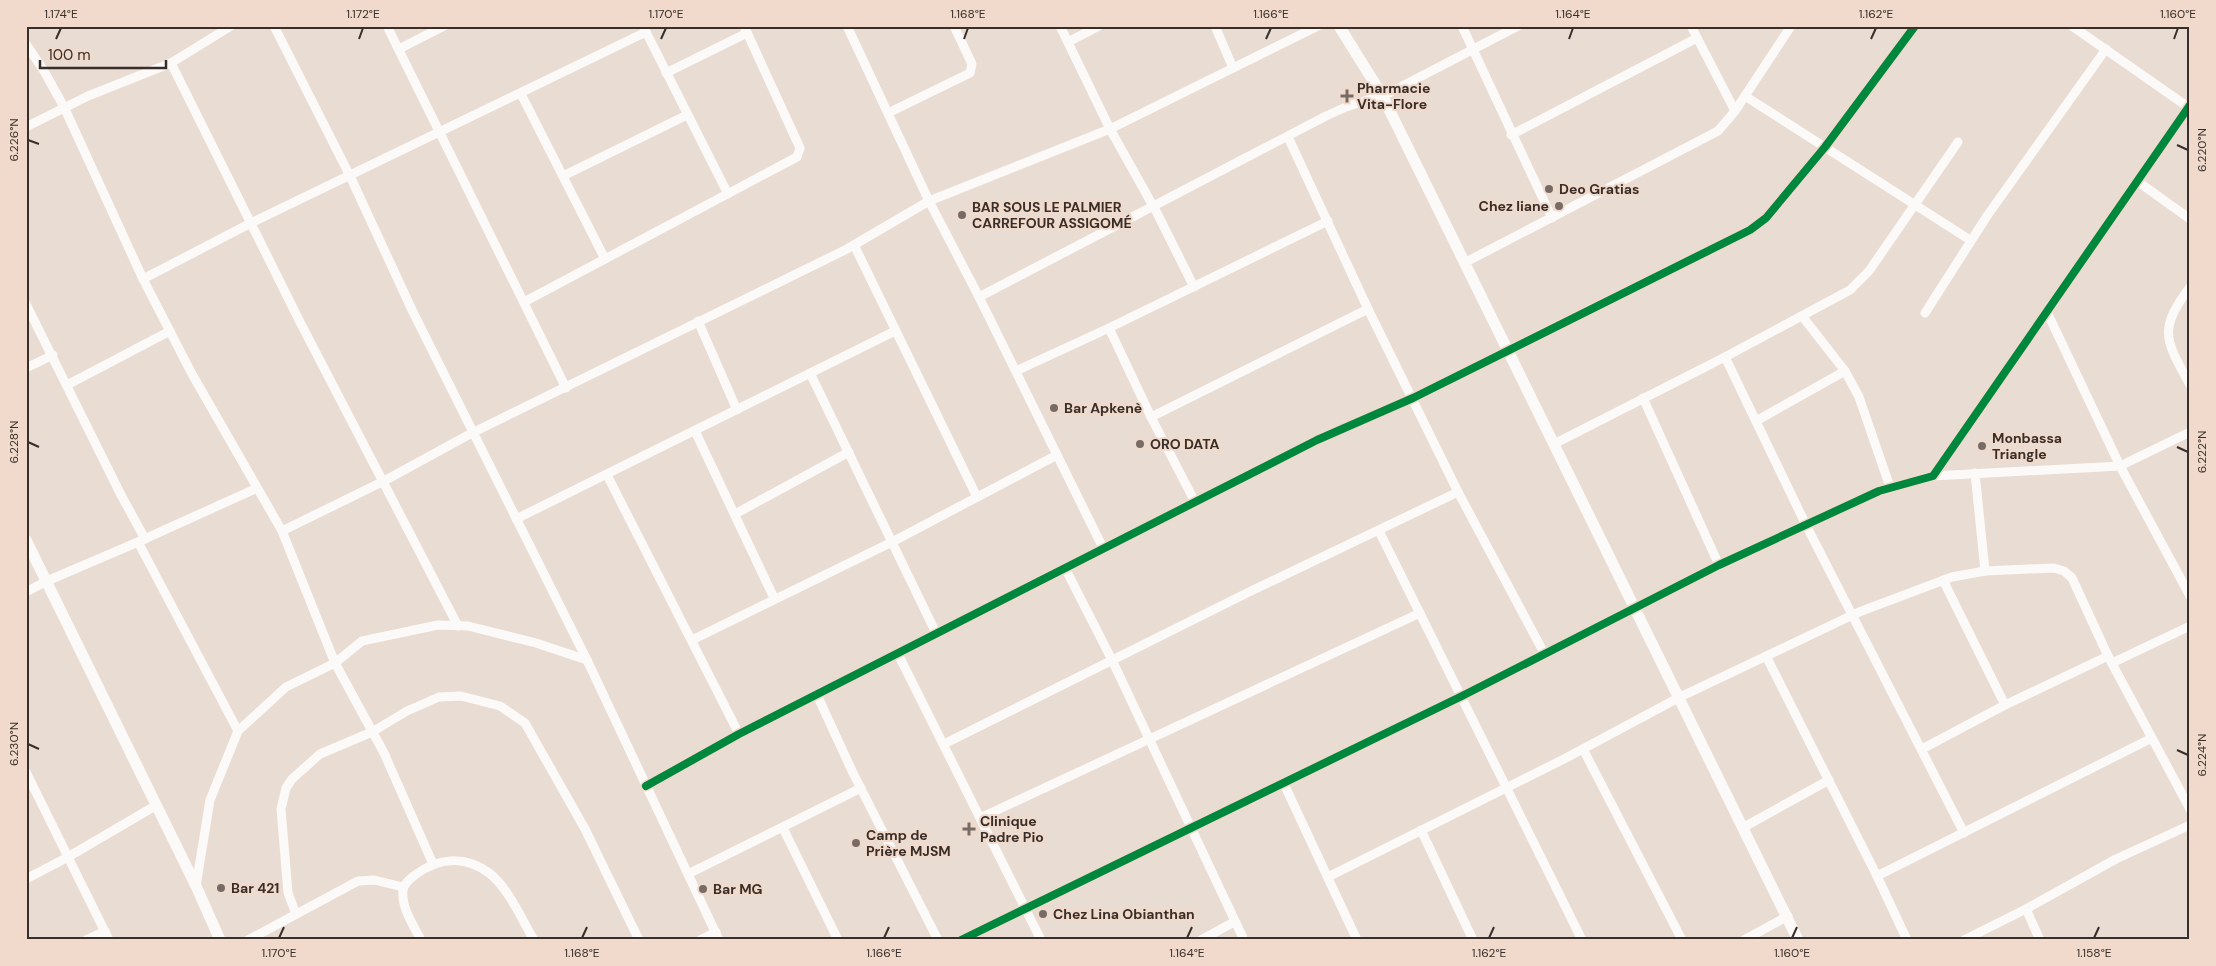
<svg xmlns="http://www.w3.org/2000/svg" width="2216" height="966" font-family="'DM Sans',sans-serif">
	<rect width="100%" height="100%" fill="#e9dcd3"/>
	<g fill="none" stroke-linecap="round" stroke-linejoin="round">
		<g stroke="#fcfaf8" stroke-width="9">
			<path d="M274,26L350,176L412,310L587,660"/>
			<path d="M387,26L566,388"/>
			<path d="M643,26L728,194"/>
			<path d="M847,26L929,201L979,297L1103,548"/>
			<path d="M1060,26L1110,129L1157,213L1194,287"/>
			<path d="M1215,26L1233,68"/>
			<path d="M1462,26L1552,218"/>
			<path d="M1691,26L1735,111"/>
			<path d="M2072,26L2188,107"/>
			<path d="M1068,42L1099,26"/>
			<path d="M26,44L44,71L64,107L143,279L192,374L282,531L335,663L384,753L433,864"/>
			<path d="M399,49L444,26"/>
			<path d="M171,63L300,322L458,626"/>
			<path d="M666,73L747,33"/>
			<path d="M521,94L605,259"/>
			<path d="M1745,96L1970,240"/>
			<path d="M888,113L970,73L972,64L954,26"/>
			<path d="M26,127L88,96L171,63L231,26"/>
			<path d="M1511,135L1697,38"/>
			<path d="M1288,137L1368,309L1458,492L1544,653"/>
			<path d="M563,176L687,115"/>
			<path d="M2137,181L2190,219"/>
			<path d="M854,245L977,497"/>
			<path d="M1464,263L1718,131L1735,111L1791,26"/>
			<path d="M143,279L251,223L646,32"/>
			<path d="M2190,287C2157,331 2166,340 2190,385"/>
			<path d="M979,297L1326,116L1346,107L1389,93L1518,26"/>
			<path d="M524,302L797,157L800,148L744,26"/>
			<path d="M26,304L120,493L145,539"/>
			<path d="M2047,312L2120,466L2190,596"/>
			<path d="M1925,313L1987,216L2106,49"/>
			<path d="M1802,316L1845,371L1859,397L1890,487"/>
			<path d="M698,321L737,410"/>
			<path d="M1109,328L1151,417L1195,502"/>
			<path d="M1725,357L1806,525L1964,833"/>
			<path d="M26,368L53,355"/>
			<path d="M1016,371L1109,328L1328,221"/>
			<path d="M810,373L936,633"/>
			<path d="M67,385L170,331"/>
			<path d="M1643,398L1719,565"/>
			<path d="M1151,417L1368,309"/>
			<path d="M1756,421L1845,371"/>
			<path d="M695,431L774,598"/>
			<path d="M1554,444L1725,357L1850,290L1869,271L1958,142"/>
			<path d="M1975,473L1985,571"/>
			<path d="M607,475L739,734"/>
			<path d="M1933,476L2120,466L2190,432"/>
			<path d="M735,514L849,452"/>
			<path d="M516,519L895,331"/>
			<path d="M282,531L384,481L472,433L847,249L929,201L1110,129L1318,26"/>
			<path d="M1379,531L1582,940"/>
			<path d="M138,542L238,731"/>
			<path d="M1065,568L1112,660L1244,940"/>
			<path d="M1943,580L2005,705"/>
			<path d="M26,592L47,581L138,542L257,488"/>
			<path d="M692,640L892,542L1057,455"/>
			<path d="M898,654L1041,940"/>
			<path d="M1766,656L1877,876L1907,940"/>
			<path d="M2112,663L2190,626"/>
			<path d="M817,695L853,773L938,940"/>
			<path d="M944,744L1251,591L1458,492"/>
			<path d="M1583,749L1682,940"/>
			<path d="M1922,749L2005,705L2108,656"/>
			<path d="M26,772L109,940"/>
			<path d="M1284,784L1357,940"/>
			<path d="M646,786L739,734L1317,440L1413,398L1750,230L1766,218L1825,147L1915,26"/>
			<path d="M980,818L1420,613"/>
			<path d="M1744,827L1829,780"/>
			<path d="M783,828L838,940"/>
			<path d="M1421,830L1473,940"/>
			<path d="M688,874L861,788"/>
			<path d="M1877,876L2152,738"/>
			<path d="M1328,877L1566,758L1680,697L1859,612L1952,577L1985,571L2054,568L2064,571L2072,578L2108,656L2190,809"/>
			<path d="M26,879L68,857L155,806"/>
			<path d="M196,886L210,800L238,731L286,687L335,663L362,641L438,625L468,626L536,643L587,660L719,940"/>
			<path d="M2026,909L2040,940"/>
			<path d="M296,914L288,893L281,809L286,788L292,779L320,754L372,732L407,711L439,697L461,696L500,706L525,723L585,829L639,940"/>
			<path d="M86,940L105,931"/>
			<path d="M248,940L358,881L374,880L403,887"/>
			<path d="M421,940C413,925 401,907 403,890C404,883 410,879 415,875C438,858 464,855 489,873C508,887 522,920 534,940"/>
			<path d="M700,940L716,932"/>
			<path d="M961,940L1462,696L1719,565L1879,491L1933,476L2190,105"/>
			<path d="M1201,940L1234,922"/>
			<path d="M1744,940L1788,916"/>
			<path d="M1964,940L2026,909L2116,859L2190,825"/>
			<path d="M2189,940L2190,939"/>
		</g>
		<g stroke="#fcfaf8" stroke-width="11">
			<path d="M1339,26L1382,95L1798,940"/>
			<path d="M26,540L196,886L220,940"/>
		</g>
		<defs>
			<g id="cycleway">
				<path d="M646,786L739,734L1317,440L1413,398L1750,230L1766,218L1825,147L1915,26"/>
				<path d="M961,940L1462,696L1719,565L1879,491L1933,476L2190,105"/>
			</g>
		</defs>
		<use href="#cycleway" stroke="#f1dacb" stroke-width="11"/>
		<use href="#cycleway" stroke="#00873e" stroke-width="8"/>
	</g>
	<path fill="none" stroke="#382f2a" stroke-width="2" d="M56,39L61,28M359,39L363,28M661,39L666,28M964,39L968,28M1266,39L1271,28M1569,39L1573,28M1871,39L1876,28M2174,39L2178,28M28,140L39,144M2177,145L2188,150M28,442L39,447M2177,447L2188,452M28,744L39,749M2177,750L2188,755M279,938L284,927M582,938L587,927M884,938L889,927M1187,938L1192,927M1489,938L1494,927M1792,938L1797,927M2094,938L2099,927"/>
	<g fill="#766c65" stroke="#f1dacb" stroke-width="2">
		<path d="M1344.5 88.5h5v5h5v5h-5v5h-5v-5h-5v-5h5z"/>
		<circle cx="1549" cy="189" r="5"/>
		<circle cx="1559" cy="206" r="5"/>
		<circle cx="962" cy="215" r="5"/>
		<circle cx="1054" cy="408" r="5"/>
		<circle cx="1140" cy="444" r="5"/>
		<circle cx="1982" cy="446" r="5"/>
		<path d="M966.5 821.5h5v5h5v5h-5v5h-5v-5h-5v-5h5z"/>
		<circle cx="856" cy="843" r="5"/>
		<circle cx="221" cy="888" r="5"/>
		<circle cx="703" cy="889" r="5"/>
		<circle cx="1043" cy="914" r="5"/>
	</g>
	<g text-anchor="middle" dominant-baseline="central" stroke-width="4" stroke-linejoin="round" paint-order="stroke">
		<g font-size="14" font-weight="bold" fill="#382f2a" stroke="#f1dacb" text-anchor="start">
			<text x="1357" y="88">Pharmacie<tspan x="1357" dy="16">Vita-Flore</tspan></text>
			<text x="1559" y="189">Deo Gratias</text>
			<text x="1549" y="206" text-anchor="end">Chez liane</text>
			<text x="972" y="207">BAR SOUS LE PALMIER<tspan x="972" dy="16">CARREFOUR ASSIGOMÉ</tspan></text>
			<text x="1064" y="408">Bar Apkenè</text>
			<text x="1992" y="438">Monbassa<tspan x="1992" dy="16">Triangle</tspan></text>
			<text x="1150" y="444">ORO DATA</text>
			<text x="980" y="821">Clinique<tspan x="980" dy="16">Padre Pio</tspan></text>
			<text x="866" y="835">Camp de<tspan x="866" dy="16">Prière MJSM</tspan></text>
			<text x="231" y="888">Bar 421</text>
			<text x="713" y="889">Bar MG</text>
			<text x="1053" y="914">Chez Lina Obianthan</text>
		</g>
	</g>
	<rect width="2216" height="966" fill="none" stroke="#f1dacb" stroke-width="55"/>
	<path d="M40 60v8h126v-8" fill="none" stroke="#382f2a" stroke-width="2.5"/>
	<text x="48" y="60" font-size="15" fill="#382f2a" stroke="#f1dacb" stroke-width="4" paint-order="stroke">100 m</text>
	<rect x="28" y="28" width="2160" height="910" fill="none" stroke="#382f2a" stroke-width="2"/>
	<g font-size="12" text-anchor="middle" fill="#382f2a">
		<text x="61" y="18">1.174°E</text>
		<text x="363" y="18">1.172°E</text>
		<text x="666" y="18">1.170°E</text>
		<text x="968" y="18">1.168°E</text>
		<text x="1271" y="18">1.166°E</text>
		<text x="1573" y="18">1.164°E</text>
		<text x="1876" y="18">1.162°E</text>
		<text x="2178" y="18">1.160°E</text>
		<text transform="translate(14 140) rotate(-90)" y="4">6.226°N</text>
		<text transform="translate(2202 150) rotate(-90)" y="4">6.220°N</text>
		<text transform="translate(14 442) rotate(-90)" y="4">6.228°N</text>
		<text transform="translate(2202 452) rotate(-90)" y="4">6.222°N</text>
		<text transform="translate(14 744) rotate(-90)" y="4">6.230°N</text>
		<text transform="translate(2202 755) rotate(-90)" y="4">6.224°N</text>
		<text x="279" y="957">1.170°E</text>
		<text x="582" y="957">1.168°E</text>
		<text x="884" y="957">1.166°E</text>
		<text x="1187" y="957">1.164°E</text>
		<text x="1489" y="957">1.162°E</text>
		<text x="1792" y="957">1.160°E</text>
		<text x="2094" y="957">1.158°E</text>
	</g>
</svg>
